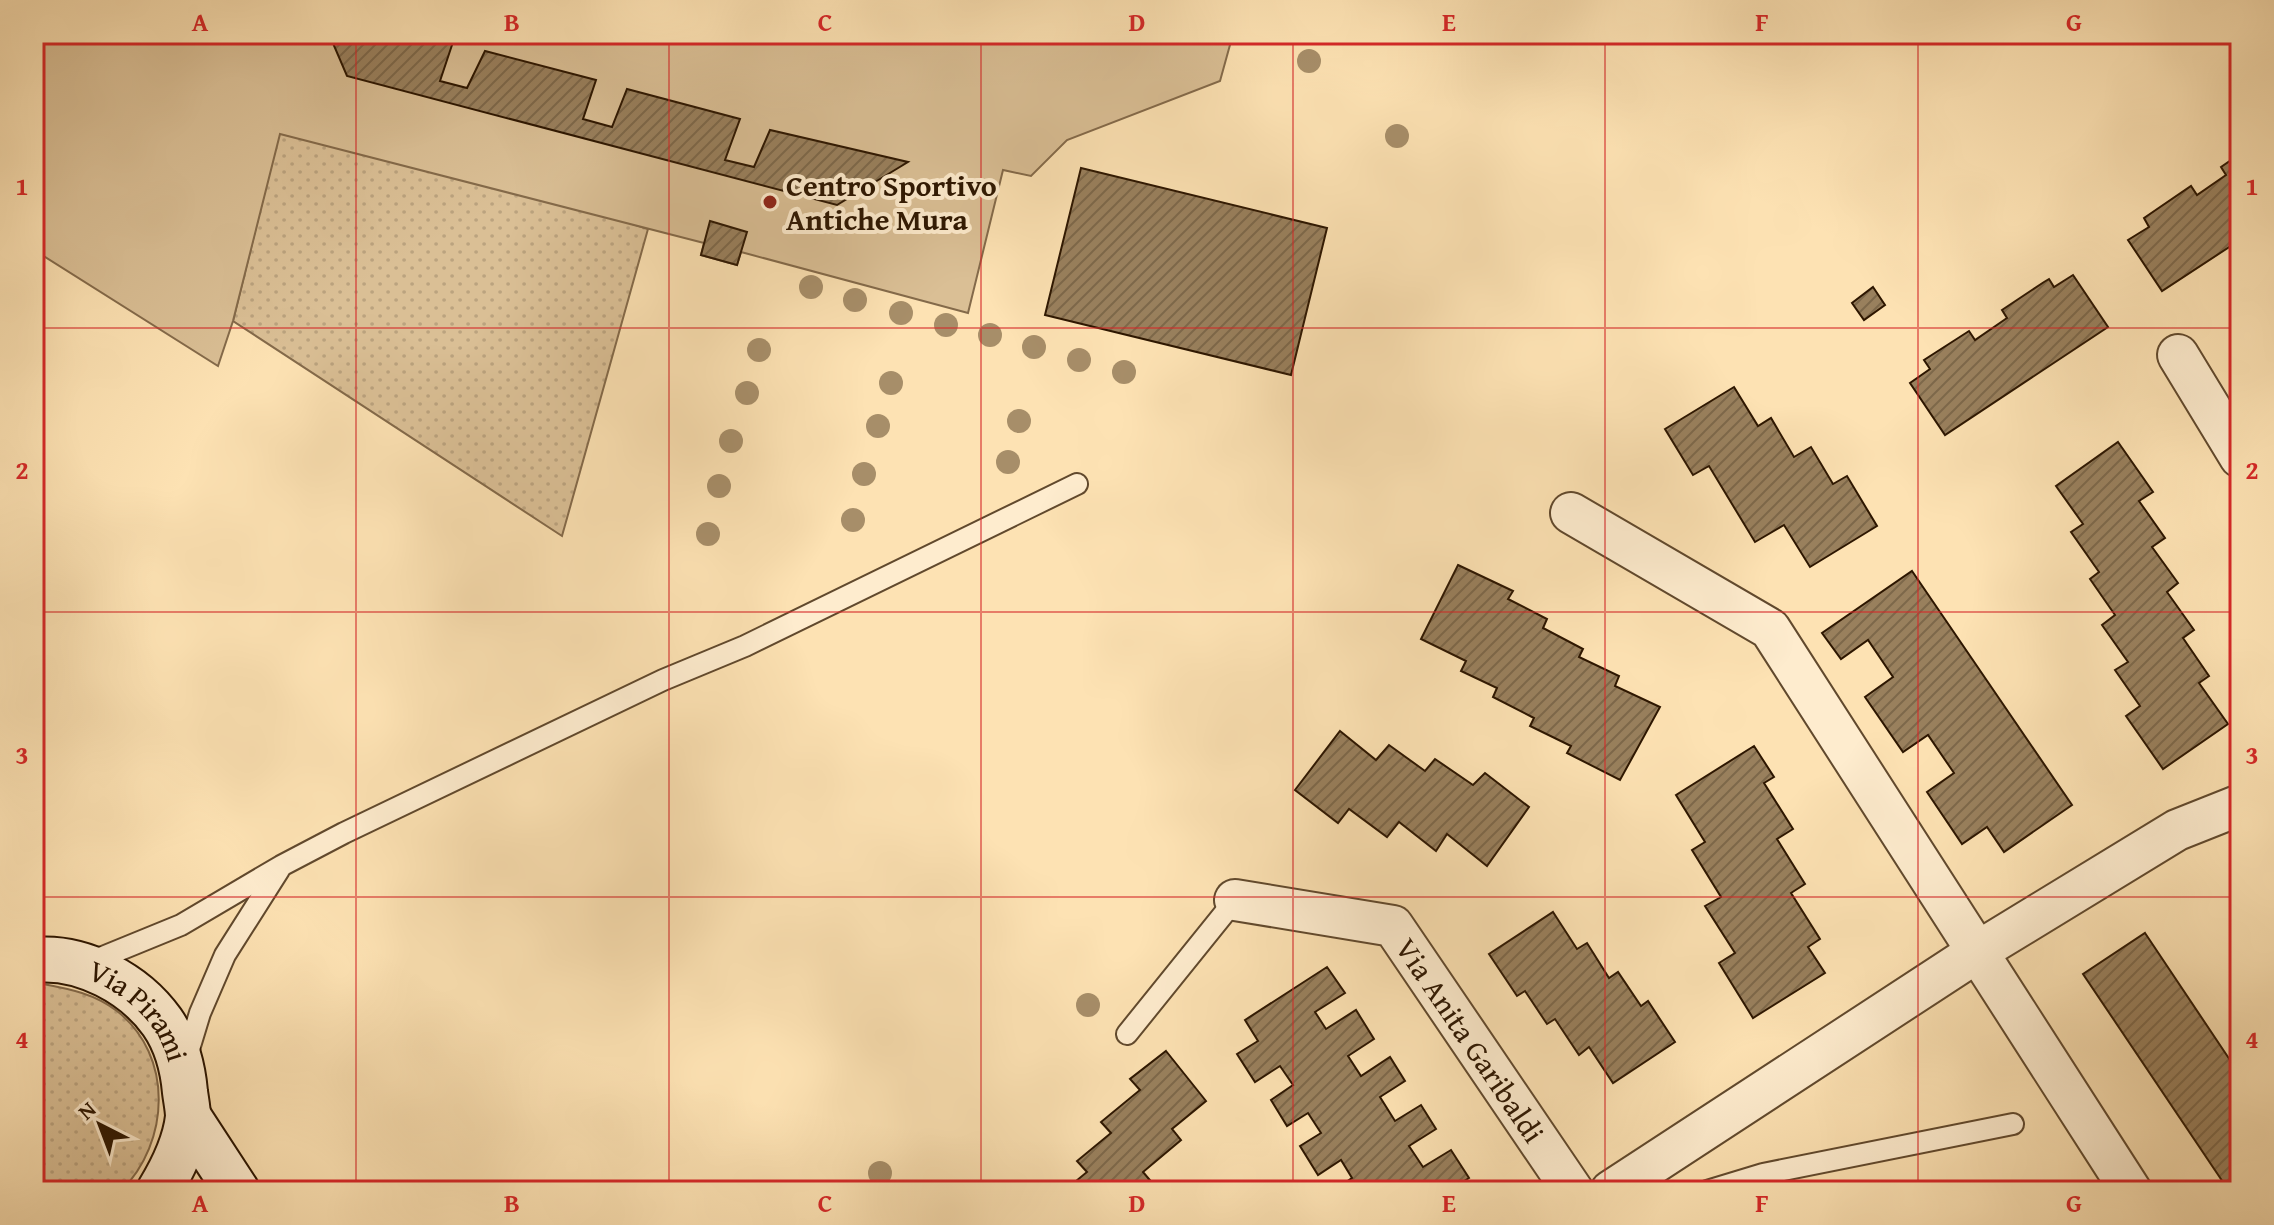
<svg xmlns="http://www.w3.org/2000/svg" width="2274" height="1225" font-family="'Gentium Book Plus',serif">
	<defs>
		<pattern id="grass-dots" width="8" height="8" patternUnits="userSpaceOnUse" patternTransform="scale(2)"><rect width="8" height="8" fill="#dabf95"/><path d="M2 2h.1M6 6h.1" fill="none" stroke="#bba37f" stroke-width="1.8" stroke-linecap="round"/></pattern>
		<pattern id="building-hatch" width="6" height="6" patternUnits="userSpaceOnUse" patternTransform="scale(2)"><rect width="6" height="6" fill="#99805d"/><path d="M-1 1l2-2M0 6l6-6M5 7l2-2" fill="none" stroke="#7d684a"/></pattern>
	</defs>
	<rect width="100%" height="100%" fill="#fde2b3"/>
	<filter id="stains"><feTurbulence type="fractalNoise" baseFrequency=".0025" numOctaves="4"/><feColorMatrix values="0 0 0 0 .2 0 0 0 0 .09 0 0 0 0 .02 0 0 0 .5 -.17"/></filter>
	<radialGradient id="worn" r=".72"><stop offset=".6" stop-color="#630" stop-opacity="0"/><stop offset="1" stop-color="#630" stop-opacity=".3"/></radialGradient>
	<g fill="url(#grass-dots)" stroke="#846a4a" stroke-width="2">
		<path d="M34,34L648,229L562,536L233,321L279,134Z"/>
		<path d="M43,984C70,989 95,994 117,1011C174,1056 170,1142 121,1191H34V985Z"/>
	</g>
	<path fill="#dabf95" stroke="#846a4a" stroke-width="2" d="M34,34H1233L1220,81L1067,140L1031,176L1003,170L968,313L741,252L737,265L701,255L704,243L280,134L233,321L218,366L34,250Z"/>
	<g fill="url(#building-hatch)" stroke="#2d1600" stroke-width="2">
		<path d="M329,34H423L453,42L440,81L467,88L485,51L596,80L583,119L612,127L627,89L740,119L725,160L754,167L770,130L908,162L837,205L347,76Z"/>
		<path d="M2240,154V240L2162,291L2128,240L2149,227L2144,218L2191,186L2197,195L2226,175L2221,167Z"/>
		<path d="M1081,168L1327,228L1291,375L1045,315Z"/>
		<path d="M710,221L747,232L737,265L701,255Z"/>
		<path d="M2073,275L2108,327L1945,435L1910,383L1930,369L1924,360L1969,331L1975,340L2007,318L2002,310L2044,282L2049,279L2054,287Z"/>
		<path d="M1873,287L1885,305L1864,320L1852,303Z"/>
		<path d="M1734,387L1758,426L1771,418L1794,457L1811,447L1833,484L1847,476L1877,526L1810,567L1784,525L1755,542L1709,466L1693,475L1665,429Z"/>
		<path d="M2118,442L2153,492L2139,501L2165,538L2152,547L2178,583L2167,592L2194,630L2183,638L2209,676L2199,683L2228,724L2163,769L2126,716L2140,706L2115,670L2128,662L2102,625L2115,615L2090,579L2099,572L2071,532L2083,524L2056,486Z"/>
		<path d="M1458,565L1513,591L1508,599L1547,619L1543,628L1583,649L1579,657L1619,676L1615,686L1660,707L1620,780L1567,753L1571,746L1530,726L1534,718L1493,697L1497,688L1461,671L1466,661L1421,639Z"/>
		<path d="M1912,571L2072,805L2004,852L1987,827L1962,844L1927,792L1954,773L1928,735L1903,752L1865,697L1893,677L1868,640L1841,659L1822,633Z"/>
		<path d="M1340,731L1376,760L1389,745L1425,771L1435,759L1473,785L1485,773L1529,807L1487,866L1447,834L1436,851L1399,822L1387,837L1349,809L1338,823L1295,790Z"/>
		<path d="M1754,746L1774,777L1764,783L1793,829L1777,839L1805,884L1791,893L1820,939L1808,947L1825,973L1753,1018L1719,963L1735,953L1705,906L1721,897L1692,850L1705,842L1676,795Z"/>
		<path d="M1553,912L1577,949L1587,943L1609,978L1618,972L1641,1006L1648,1001L1675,1042L1613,1083L1589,1047L1579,1055L1555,1019L1547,1024L1525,991L1517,996L1489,954Z"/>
		<path d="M2145,933L2240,1075V1191H2229L2083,974Z"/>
		<path d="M1327,967L1345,993L1315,1012L1326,1029L1356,1010L1374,1039L1348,1056L1361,1076L1390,1057L1405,1081L1380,1097L1395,1121L1421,1105L1436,1129L1409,1146L1423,1167L1451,1150L1469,1178L1448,1191H1332L1352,1178L1341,1160L1318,1175L1300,1146L1321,1133L1308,1113L1287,1126L1271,1100L1293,1085L1280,1066L1255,1082L1237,1054L1258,1041L1245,1020Z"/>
		<path d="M1166,1051L1206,1101L1172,1129L1181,1140L1143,1172L1155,1186L1148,1191H1064L1087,1172L1077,1161L1111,1133L1101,1122L1140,1090L1130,1079Z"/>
	</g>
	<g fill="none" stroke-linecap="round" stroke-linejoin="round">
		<defs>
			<g id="lane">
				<path d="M88,963L181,925L281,866L344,833L663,680L745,646L1077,484"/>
				<path d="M1127,1034L1235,900"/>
				<path d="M186,1059L200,1013L225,955L279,870"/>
				<path d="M1707,1191L1763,1174L2013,1124"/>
			</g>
			<g id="street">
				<path d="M2178,355L2240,457"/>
				<path d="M1571,513L1770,629L2131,1191"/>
				<path id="s1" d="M1235,900L1393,926L1573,1191"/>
				<path d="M1611,1191L1977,952L2177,830L2240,805"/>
			</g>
			<g id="secondary">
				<path id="s2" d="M34,960C82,955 135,984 162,1022C176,1042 183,1069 185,1092C186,1100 188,1109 188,1117C185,1144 173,1168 159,1191"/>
				<path d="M188,1116L237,1191"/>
			</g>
		</defs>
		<use href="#lane" stroke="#61492d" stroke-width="24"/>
		<use href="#street" stroke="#61492d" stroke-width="44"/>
		<use href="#secondary" stroke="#2d1600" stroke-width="48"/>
		<use href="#lane" stroke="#feecce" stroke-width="20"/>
		<use href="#street" stroke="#feecce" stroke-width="40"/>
		<use href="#secondary" stroke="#feecce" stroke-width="44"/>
	</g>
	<g fill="#a78e69">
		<circle cx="1309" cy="61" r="12"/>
		<circle cx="1397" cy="136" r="12"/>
		<circle cx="811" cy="287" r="12"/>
		<circle cx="855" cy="300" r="12"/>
		<circle cx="901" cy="313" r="12"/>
		<circle cx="946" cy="325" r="12"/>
		<circle cx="990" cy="335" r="12"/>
		<circle cx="1034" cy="347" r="12"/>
		<circle cx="759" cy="350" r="12"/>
		<circle cx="1079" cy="360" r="12"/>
		<circle cx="1124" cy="372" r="12"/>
		<circle cx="891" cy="383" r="12"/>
		<circle cx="747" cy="393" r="12"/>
		<circle cx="1019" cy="421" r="12"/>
		<circle cx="878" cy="426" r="12"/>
		<circle cx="731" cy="441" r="12"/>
		<circle cx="1008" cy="462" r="12"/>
		<circle cx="864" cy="474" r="12"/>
		<circle cx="719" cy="486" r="12"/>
		<circle cx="853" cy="520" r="12"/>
		<circle cx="708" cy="534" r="12"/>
		<circle cx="1088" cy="1005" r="12"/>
		<circle cx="880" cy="1173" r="12"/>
	</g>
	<path fill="none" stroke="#d62828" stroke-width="2" stroke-opacity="0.55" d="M356,34V1191M669,34V1191M981,34V1191M1293,34V1191M1605,34V1191M1918,34V1191M34,328H2240M34,612H2240M34,897H2240"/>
	<circle fill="#8f2418" stroke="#feecce" stroke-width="3" cx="770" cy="202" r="8"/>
	<g text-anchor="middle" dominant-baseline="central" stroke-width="8" stroke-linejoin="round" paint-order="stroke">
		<g font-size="30" font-weight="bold" fill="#2d1600" stroke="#feecce" text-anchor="start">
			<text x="786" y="185">Centro Sportivo<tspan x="786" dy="34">Antiche Mura</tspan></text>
		</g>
		<g font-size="30" fill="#2d1600" stroke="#feecce">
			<text stroke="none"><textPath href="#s2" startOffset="124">Via Pirami</textPath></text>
			<text stroke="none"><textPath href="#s1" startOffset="298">Via Anita Garibaldi</textPath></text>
		</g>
	</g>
	<rect width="2274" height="1225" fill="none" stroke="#fde2b3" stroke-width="88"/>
	<g transform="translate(100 1125) rotate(318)" stroke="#feecce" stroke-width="6" paint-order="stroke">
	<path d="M0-6L14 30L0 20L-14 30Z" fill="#2d1600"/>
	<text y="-12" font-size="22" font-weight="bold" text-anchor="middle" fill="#2d1600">N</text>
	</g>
	<rect x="44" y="44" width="2186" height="1137" fill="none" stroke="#d62828" stroke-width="3"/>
	<g font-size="26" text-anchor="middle" font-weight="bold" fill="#d62828">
		<text x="200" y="31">A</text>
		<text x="512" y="31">B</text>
		<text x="825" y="31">C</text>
		<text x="1137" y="31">D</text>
		<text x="1449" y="31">E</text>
		<text x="1762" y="31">F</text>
		<text x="2074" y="31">G</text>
		<text x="22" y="195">1</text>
		<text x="2252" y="195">1</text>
		<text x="22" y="479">2</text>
		<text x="2252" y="479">2</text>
		<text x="22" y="764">3</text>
		<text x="2252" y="764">3</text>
		<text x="22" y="1048">4</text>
		<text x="2252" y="1048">4</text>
		<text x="200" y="1212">A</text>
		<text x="512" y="1212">B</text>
		<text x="825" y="1212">C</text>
		<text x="1137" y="1212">D</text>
		<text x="1449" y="1212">E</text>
		<text x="1762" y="1212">F</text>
		<text x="2074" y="1212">G</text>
	</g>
	<rect width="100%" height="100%" filter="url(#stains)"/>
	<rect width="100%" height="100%" fill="url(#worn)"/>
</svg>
